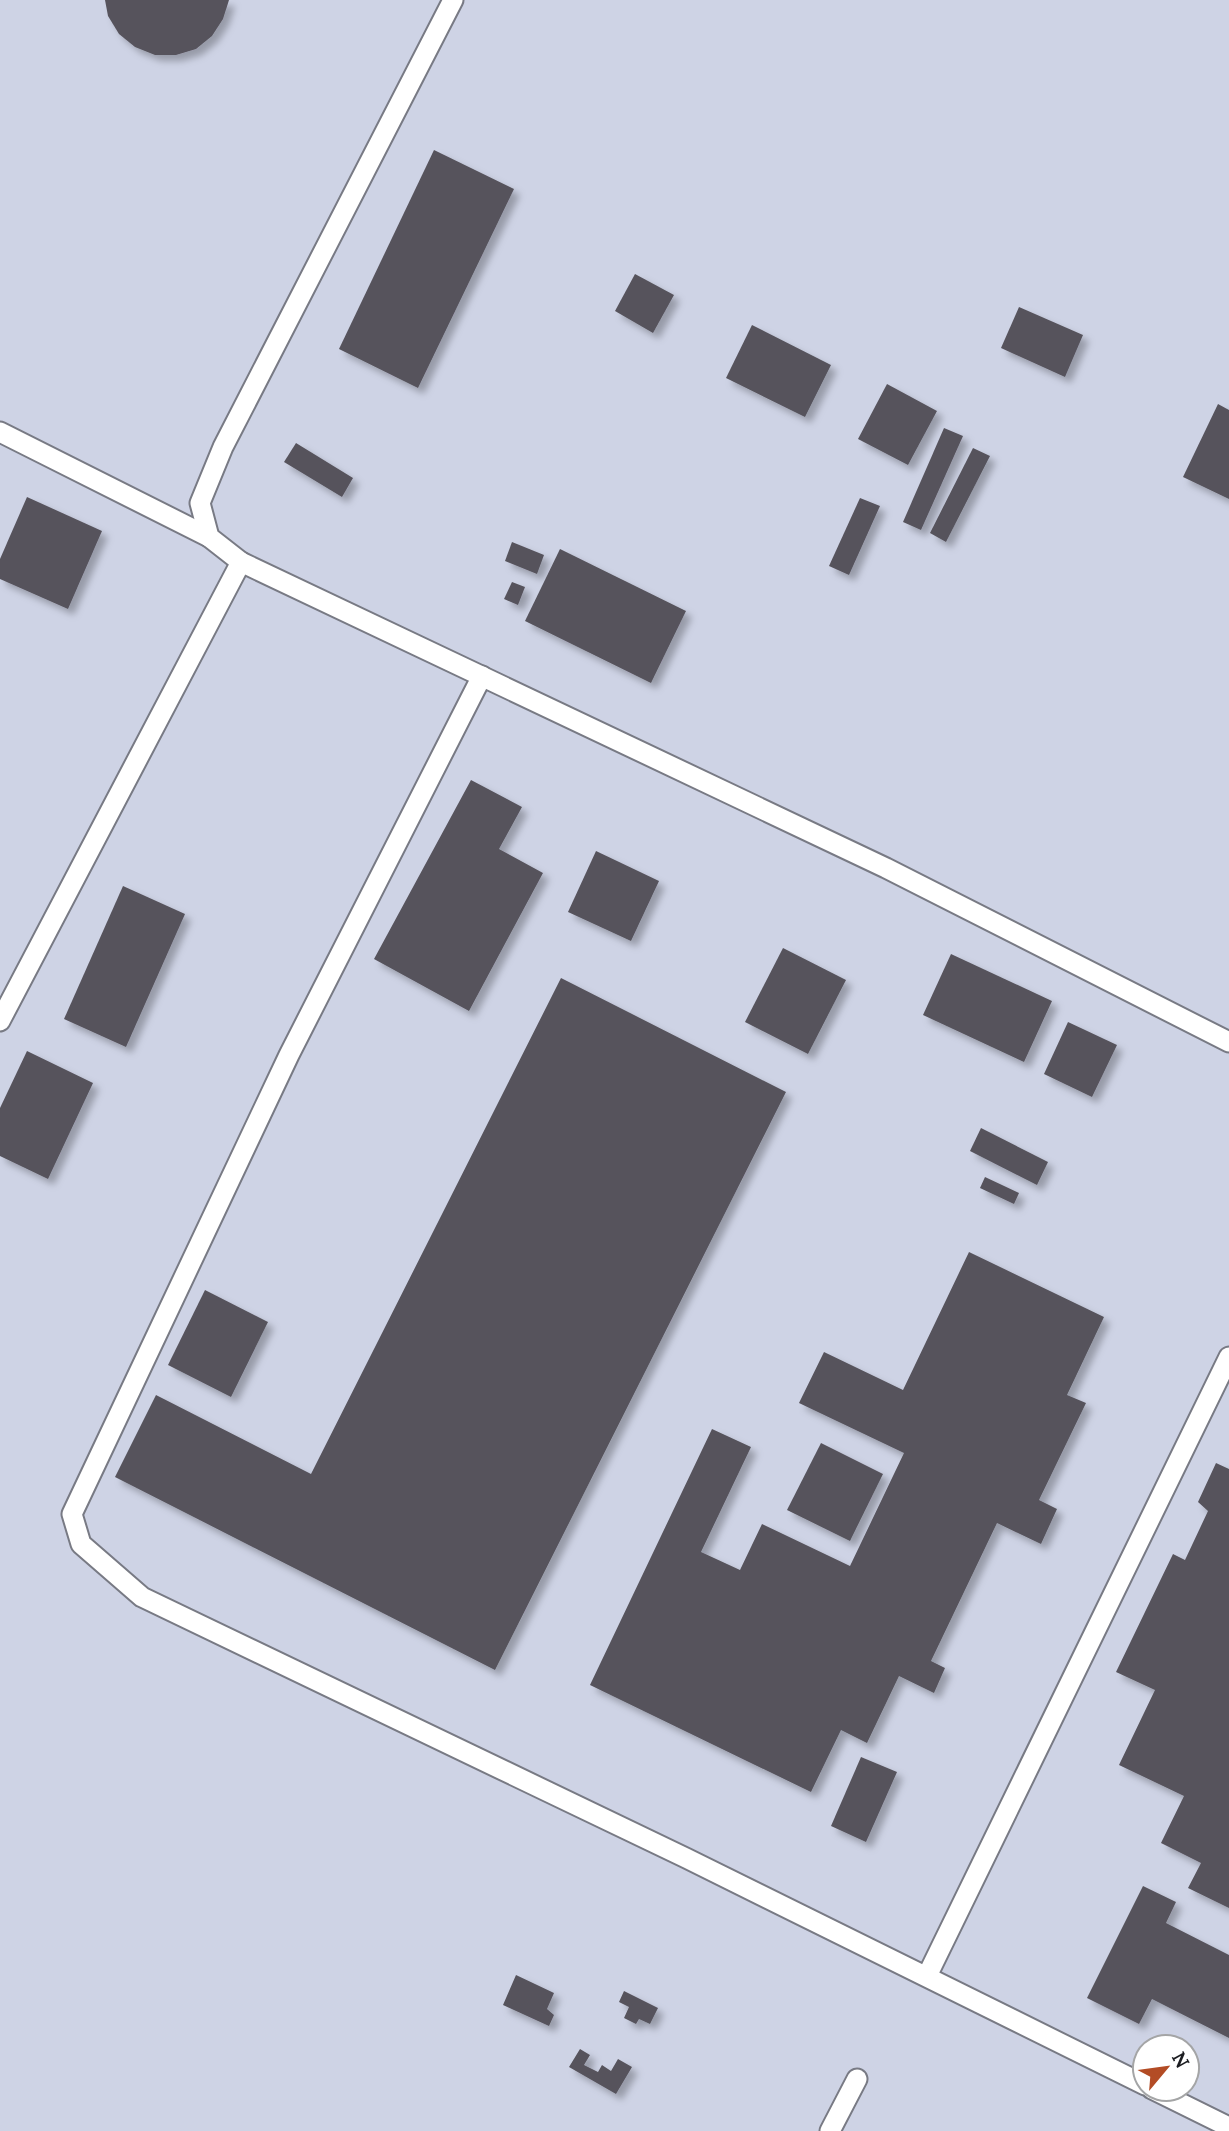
<svg xmlns="http://www.w3.org/2000/svg" width="1229" height="2131" font-family="Lora,serif">
	<defs>
		<filter id="shadow"><feDropShadow dx="6" dy="6" stdDeviation="3.5" flood-color="#0004"/></filter>
	</defs>
	<rect width="100%" height="100%" fill="#dde0eb"/>
	<path fill="#ced3e5" fill-rule="evenodd" d="M0,0H1229V2131H0ZM1145,2047H1187V2089H1145Z"/>
	<g fill="#56535c" filter="url(#shadow)">
		<path d="M105,0H229L223,19L212,36L196,49L176,55H155L135,47L119,34L108,16Z"/>
		<path d="M434,150L514,189L418,388L339,349Z"/>
		<path d="M635,274L674,295L653,333L615,311Z"/>
		<path d="M1019,307L1083,335L1065,377L1001,348Z"/>
		<path d="M752,325L831,365L805,417L726,378Z"/>
		<path d="M887,384L937,411L908,465L858,439Z"/>
		<path d="M1218,404L1229,410V499L1183,477Z"/>
		<path d="M944,428L963,436L921,530L903,522Z"/>
		<path d="M296,443L353,478L342,497L284,462Z"/>
		<path d="M973,448L990,456L946,542L930,533Z"/>
		<path d="M27,497L102,531L68,609L0,579V559Z"/>
		<path d="M860,498L880,506L849,575L829,566Z"/>
		<path d="M512,542L544,555L537,574L505,561Z"/>
		<path d="M560,549L686,611L651,683L525,621Z"/>
		<path d="M512,582L525,587L518,605L504,599Z"/>
		<path d="M471,780L522,807L499,849L543,873L469,1011L374,959Z"/>
		<path d="M596,851L659,881L631,941L568,912Z"/>
		<path d="M123,886L185,914L126,1047L64,1019Z"/>
		<path d="M783,948L846,980L808,1054L745,1022Z"/>
		<path d="M951,954L1052,1001L1024,1062L923,1015Z"/>
		<path d="M561,978L786,1092L495,1670L115,1477L156,1395L311,1474Z"/>
		<path d="M1068,1022L1117,1045L1092,1097L1044,1074Z"/>
		<path d="M27,1051L93,1083L48,1179L0,1156V1108Z"/>
		<path d="M981,1128L1048,1162L1037,1185L970,1151Z"/>
		<path d="M985,1177L1019,1193L1014,1204L980,1188Z"/>
		<path d="M969,1252L1104,1317L1067,1395L1086,1403L1039,1500L1057,1509L1041,1544L997,1523L931,1661L945,1668L934,1693L899,1676L867,1743L841,1730L811,1792L590,1685L712,1429L751,1447L701,1552L740,1570L762,1524L850,1566L904,1453L799,1403L824,1352L903,1390Z"/>
		<path d="M205,1290L268,1322L231,1397L168,1365Z"/>
		<path d="M821,1443L883,1474L850,1541L787,1510Z"/>
		<path d="M1216,1463L1229,1469V1908L1188,1888L1201,1863L1161,1843L1184,1796L1119,1765L1155,1690L1116,1672L1173,1554L1185,1560L1208,1511L1198,1502Z"/>
		<path d="M861,1757L897,1772L866,1842L831,1826Z"/>
		<path d="M1143,1886L1176,1902L1166,1923L1229,1955V2038L1152,1999L1139,2024L1087,1998Z"/>
		<path d="M516,1975L554,1993L547,2009L554,2015L549,2026L503,2005Z"/>
		<path d="M624,1991L658,2008L650,2024L639,2019L636,2024L624,2018L629,2007L619,2002Z"/>
		<path d="M580,2049L590,2055L584,2065L598,2072L602,2065L611,2071L618,2059L632,2067L616,2094L569,2067Z"/>
	</g>
	<g fill="none" stroke-linecap="round" stroke-linejoin="round">
		<defs>
			<g id="service">
				<path d="M453,0L223,447L200,503L209,537L241,562L886,868L1229,1042"/>
				<path d="M0,432L209,537"/>
				<path d="M482,676L289,1055L72,1514L81,1544L142,1597L686,1858L1145,2085"/>
				<path d="M0,1021L241,562"/>
				<path d="M927,1976L1229,1357"/>
				<path d="M1152,2089L1229,2127"/>
				<path d="M830,2131L857,2079"/>
			</g>
		</defs>
		<use href="#service" stroke="#787a84" stroke-width="23"/>
		<use href="#service" stroke="#fff" stroke-width="19"/>
	</g>
	<g transform="translate(1166 2068) rotate(61)"><circle r="33" fill="#ffffff" stroke="#a4a5a6" stroke-width="2"/>
	<path d="M0-5L12 26L0 18L-12 26Z" fill="#b34c25"/>
	<text y="-10" font-size="19" font-weight="bold" text-anchor="middle" fill="#1c1d21">N</text>
	</g>
</svg>
